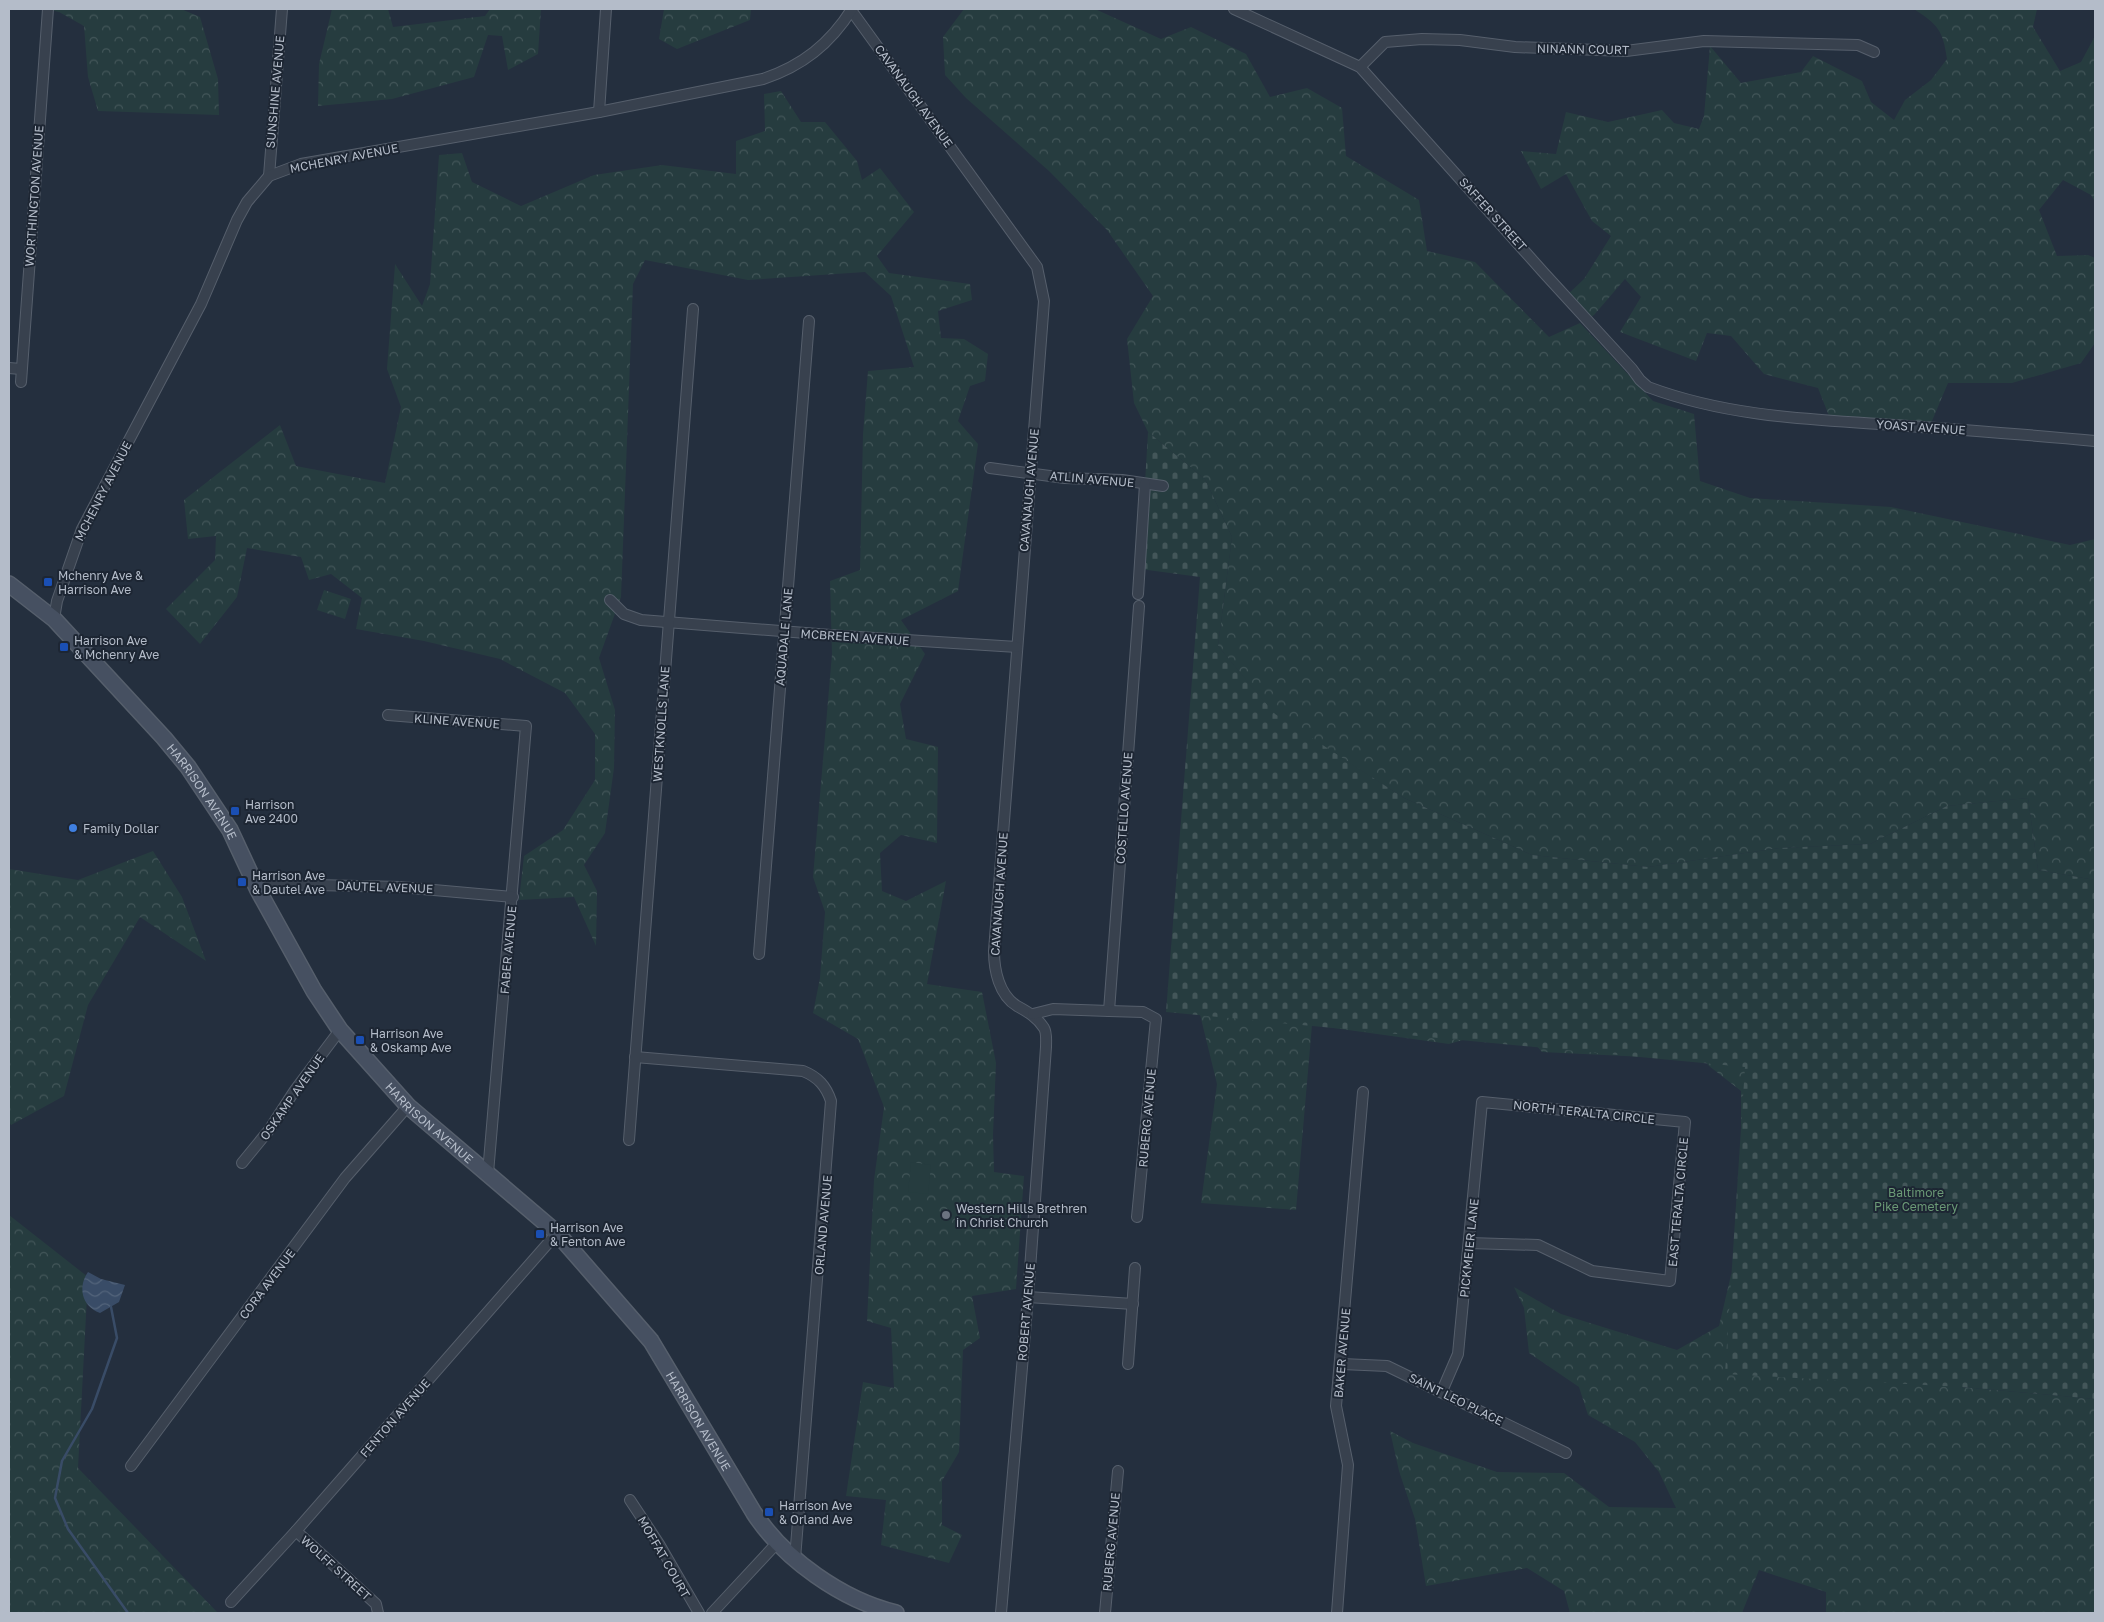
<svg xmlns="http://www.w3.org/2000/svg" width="2104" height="1622" font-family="'Golos Text',sans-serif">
	<defs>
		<pattern id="forest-crowns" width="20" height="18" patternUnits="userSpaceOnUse" patternTransform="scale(1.25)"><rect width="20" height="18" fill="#263c3f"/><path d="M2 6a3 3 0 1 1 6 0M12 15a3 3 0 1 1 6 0" fill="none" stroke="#435659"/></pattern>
		<pattern id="cemetery-stones" width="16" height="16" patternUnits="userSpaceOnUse" patternTransform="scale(1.25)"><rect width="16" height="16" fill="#263c3f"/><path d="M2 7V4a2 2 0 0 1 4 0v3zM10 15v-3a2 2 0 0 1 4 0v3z" fill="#435659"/></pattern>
		<pattern id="water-waves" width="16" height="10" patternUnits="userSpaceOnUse" patternTransform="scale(1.25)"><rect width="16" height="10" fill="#394c67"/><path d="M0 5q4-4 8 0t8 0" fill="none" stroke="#53647b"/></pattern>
	</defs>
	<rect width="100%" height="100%" fill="#242f3e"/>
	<g fill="url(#forest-crowns)">
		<path d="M46,9H181L200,17L218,79L219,115L98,111L88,77L84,26L59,12Z"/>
		<path d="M332,9H388L393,27L485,16L490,9H541L538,54L508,70L502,36L488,35L474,77L392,99L318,106L319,64Z"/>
		<path d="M664,9H751L750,20L677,49L659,39Z"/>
		<path d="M964,9H1095L1161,39L1191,27L1246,54L1270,97L1307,88L1342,108L1346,156L1419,200L1427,251L1475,262L1549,337L1580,323L1653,401L1694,414L1700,481L1750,498L1891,507L2070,545L2095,539V880L2038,870L2028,798L1947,806L1870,844L1780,848L1648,867L1532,855L1404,798L1275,715L1218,646L1232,537L1205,479L1148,432L1134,403L1127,339L1153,296L1107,230L1049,171L966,98L945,75L943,37Z"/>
		<path d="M1914,9H2037L2033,27L2060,71L2081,62L2095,36V202L2091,195L2063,180L2039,210L2057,256L2088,255L2095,258V343L2081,363L2012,383H1948L1929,428L1831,421L1818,388L1764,374L1731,336L1707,333L1696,361L1620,332L1641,297L1625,279L1594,315L1586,320L1565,297L1584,279L1611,236L1592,221L1566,174L1541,189L1521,151L1556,154L1566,112L1608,122L1662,110L1674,123L1699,129L1704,116L1710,46L1741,83L1801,72L1813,56L1862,81L1871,102L1894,120L1905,100L1931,80L1947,59C1943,30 1938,25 1914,9Z"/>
		<path d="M781,91L801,122H825L857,161L862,180L880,168L914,212L877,256L889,273L970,284L972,300L938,311L941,338L964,339L988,354L985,381L970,386L958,421L978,444L958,591L901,620L925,654L900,704L906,739L938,747L937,843L901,835L880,853L882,891L906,901L946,881L927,984L982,992L996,1063L993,1135L994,1172L1024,1176L1016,1289L972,1296L980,1338L963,1350L959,1452L942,1481V1525L962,1535L949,1563L881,1545L886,1500L846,1496L863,1382L894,1388L891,1328L867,1321L874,1180L884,1107L858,1039L813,1013L820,978L825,912L813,877L832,654L830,581L860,570L863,434L868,371L914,367L891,296L865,272L748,280L645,260L633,284L621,597L599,658L615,710L614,768L605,833L584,865L597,891L596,946L574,897L519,900L524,856L563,830L595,780V734L565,693L500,659L424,641L356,629L362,598L331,574L309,580L301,557L247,548L237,597L200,644L166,609L215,560L216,536L188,539L184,500L280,425L296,466L385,483L401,407L387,369L395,264L422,306L430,284L439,155L462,153L472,182L521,206L594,175L662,165L736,174V141L765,131L764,94Z"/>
		<path d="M324,590L351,599L345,619L317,610Z"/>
		<path d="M153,851L182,897L206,961L140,917L88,1005L64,1096L11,1125L9,1122V869L78,880Z"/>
		<path d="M1694,929L1962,1387L2095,1399V1613H1826V1592L1759,1570L1742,1613H1570L1564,1591L1527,1568L1426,1586L1415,1519L1399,1471L1390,1431L1413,1443L1497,1472L1564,1473L1609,1507L1676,1508L1659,1472L1635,1442L1588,1415L1579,1387L1529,1353L1524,1308L1514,1287L1561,1314L1677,1350L1719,1326L1731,1275L1762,1231L1741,1181V1091L1709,1066L1682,1032L1645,1057L1542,1052L1518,1024L1449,1044L1312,1025L1296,1210L1201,1203L1217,1084L1194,990Z"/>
		<path d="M9,1215L88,1277L78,1468L218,1613H9Z"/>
	</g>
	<path fill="url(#cemetery-stones)" d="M1148,432L1205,479L1232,537L1218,646L1275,714L1404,798L1532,855L1648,867L1780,848L1870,844L1947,806L2028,798L2038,870L2095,880V1399L1962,1387L1725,1374L1745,1067L1166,1012L1200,577L1140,569Z"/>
	<path fill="#263c3f" d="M911,1162L931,1165L928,1194L908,1192Z"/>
	<path fill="url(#water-waves)" d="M88,1272L101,1279L125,1285L119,1302L100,1313C81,1306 78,1286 88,1272Z"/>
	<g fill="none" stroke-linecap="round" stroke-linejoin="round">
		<path stroke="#394c67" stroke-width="2.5" d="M111,1307L117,1338L92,1409L62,1461L55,1498L68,1529L128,1613"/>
		<defs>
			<g id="minor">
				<path d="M1234,9L1360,67L1544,273L1632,369L1640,380L1648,387C1723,415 1800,419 1879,424C1951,429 2023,434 2095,441"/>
				<path d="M851,10L1037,267L1044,301L994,951C994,970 999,995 1017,1006C1028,1012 1037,1017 1044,1028C1047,1033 1046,1041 1046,1047L1028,1297L1001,1613"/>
				<path d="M1360,67L1385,42L1422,39L1460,40L1515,47L1626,51L1704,41L1858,45L1874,52"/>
				<path d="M599,112L606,9"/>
				<path d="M269,176L282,9"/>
				<path d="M9,368L21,369"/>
				<path d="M21,382L48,9"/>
				<path d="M990,468L1065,478L1122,480L1163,486"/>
				<path d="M1138,594L1145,484"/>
				<path d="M610,600L624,614L641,620L843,636L1017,647"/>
				<path d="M54,619L57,601L82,529L201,304L237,220L247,202L269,176L301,164L599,112L763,79C802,66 830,44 852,9"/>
				<path d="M388,715L526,726L488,1173"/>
				<path d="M258,890L274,884L400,887L513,897"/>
				<path d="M759,954L809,321"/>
				<path d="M1109,1011L1139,606"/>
				<path d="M1033,1014L1053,1009L1109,1011L1143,1012L1156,1019L1137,1217"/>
				<path d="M635,1057L803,1071C818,1077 826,1086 831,1101L795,1559"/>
				<path d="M629,1140L693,309"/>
				<path d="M242,1163L269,1130L295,1090L340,1030"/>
				<path d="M1028,1297L1133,1304"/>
				<path d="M1128,1364L1135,1268"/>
				<path d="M1342,1364L1387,1366L1566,1453"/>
				<path d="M1442,1391L1458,1354L1482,1102L1685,1122L1670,1281L1592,1271L1538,1245L1469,1243"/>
				<path d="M131,1466L345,1178L408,1106"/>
				<path d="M630,1500L659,1544L699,1613"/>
				<path d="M296,1531L376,1604L378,1613"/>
				<path d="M231,1602L296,1531L557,1233"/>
				<path d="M712,1613L777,1543"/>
				<path d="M1105,1613L1118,1471"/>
				<path d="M1337,1613L1348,1465L1336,1406L1363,1092"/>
			</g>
			<g id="secondary">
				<path id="s1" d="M9,584L54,619L164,738L188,767L230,830L258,890L314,991L340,1030L408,1106L557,1233L651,1341L754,1513C784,1559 842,1600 896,1613"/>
			</g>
		</defs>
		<use href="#minor" stroke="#565f6c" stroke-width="12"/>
		<use href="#secondary" stroke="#565f6c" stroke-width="18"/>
		<use href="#minor" stroke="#38414e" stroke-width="10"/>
		<use href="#secondary" stroke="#465061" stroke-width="15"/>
	</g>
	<g fill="#1a4fb4" stroke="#1d2633" stroke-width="2">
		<rect x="43" y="577" width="10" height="10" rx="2.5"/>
		<rect x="59" y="642" width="10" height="10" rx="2.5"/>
		<rect x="230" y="806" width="10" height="10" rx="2.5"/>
		<rect x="237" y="877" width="10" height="10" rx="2.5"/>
		<rect x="355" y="1035" width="10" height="10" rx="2.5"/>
		<rect x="535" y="1229" width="10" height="10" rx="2.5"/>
		<rect x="764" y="1507" width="10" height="10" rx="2.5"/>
	</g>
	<circle fill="#3f7fe0" stroke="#1d2633" stroke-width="2" cx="73" cy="828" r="5"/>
	<circle fill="#6b7280" stroke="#1d2633" stroke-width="2" cx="946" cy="1215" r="5"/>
	<g text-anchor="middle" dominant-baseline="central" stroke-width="4" stroke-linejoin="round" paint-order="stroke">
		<g font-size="12" fill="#b4bcc9" stroke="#1d2633">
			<text transform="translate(1583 49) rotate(1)">NINANN COURT</text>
			<text transform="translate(275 92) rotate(-85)">SUNSHINE AVENUE</text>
			<text transform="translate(914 96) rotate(54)">CAVANAUGH AVENUE</text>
			<text transform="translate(344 158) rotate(-11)">MCHENRY AVENUE</text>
			<text transform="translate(34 196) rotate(-86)">WORTHINGTON AVENUE</text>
			<text transform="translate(1493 214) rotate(48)">SAFFER STREET</text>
			<text transform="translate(1921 427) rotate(4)">YOAST AVENUE</text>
			<text transform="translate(1092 479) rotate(5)">ATLIN AVENUE</text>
			<text transform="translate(1029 490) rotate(-85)">CAVANAUGH AVENUE</text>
			<text transform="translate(103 491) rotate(-63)">MCHENRY AVENUE</text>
			<text transform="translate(784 637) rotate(-85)">AQUADALE LANE</text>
			<text transform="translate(855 637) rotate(4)">MCBREEN AVENUE</text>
			<text transform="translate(457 721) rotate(4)">KLINE AVENUE</text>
			<text transform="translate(661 724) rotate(-86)">WESTKNOLLS LANE</text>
			<text stroke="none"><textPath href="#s1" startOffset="285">HARRISON AVENUE</textPath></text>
			<text transform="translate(1124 808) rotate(-86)">COSTELLO AVENUE</text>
			<text transform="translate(385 887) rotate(2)">DAUTEL AVENUE</text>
			<text transform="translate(999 894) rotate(-86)">CAVANAUGH AVENUE</text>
			<text transform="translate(508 950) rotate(-85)">FABER AVENUE</text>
			<text transform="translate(292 1097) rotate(-55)">OSKAMP AVENUE</text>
			<text transform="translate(1584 1112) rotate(6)">NORTH TERALTA CIRCLE</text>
			<text transform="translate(1147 1118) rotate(-85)">RUBERG AVENUE</text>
			<text stroke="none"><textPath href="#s1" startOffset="690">HARRISON AVENUE</textPath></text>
			<text transform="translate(1678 1202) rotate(-85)">EAST TERALTA CIRCLE</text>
			<text transform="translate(823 1225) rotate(-85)">ORLAND AVENUE</text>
			<text transform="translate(1469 1248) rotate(-84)">PICKMEIER LANE</text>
			<text transform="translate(267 1284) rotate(-53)">CORA AVENUE</text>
			<text transform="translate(1026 1312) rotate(-85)">ROBERT AVENUE</text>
			<text transform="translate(1342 1353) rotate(-85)">BAKER AVENUE</text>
			<text transform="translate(1456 1399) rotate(26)">SAINT LEO PLACE</text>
			<text transform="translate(395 1418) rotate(-49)">FENTON AVENUE</text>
			<text stroke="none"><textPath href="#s1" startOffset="1095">HARRISON AVENUE</textPath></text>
			<text transform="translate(1111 1542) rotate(-85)">RUBERG AVENUE</text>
			<text transform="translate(664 1557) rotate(60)">MOFFAT COURT</text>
			<text transform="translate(336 1568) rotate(42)">WOLFF STREET</text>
		</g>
		<g font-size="12" fill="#b4bcc9" stroke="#1d2633" text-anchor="start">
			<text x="58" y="575">Mchenry Ave &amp;<tspan x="58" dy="14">Harrison Ave</tspan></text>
			<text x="74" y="640">Harrison Ave<tspan x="74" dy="14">&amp; Mchenry Ave</tspan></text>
			<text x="245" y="804">Harrison<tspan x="245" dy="14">Ave 2400</tspan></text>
			<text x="83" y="828">Family Dollar</text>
			<text x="252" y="875">Harrison Ave<tspan x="252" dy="14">&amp; Dautel Ave</tspan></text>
			<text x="370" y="1033">Harrison Ave<tspan x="370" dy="14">&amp; Oskamp Ave</tspan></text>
			<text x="956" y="1208">Western Hills Brethren<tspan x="956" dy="14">in Christ Church</tspan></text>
			<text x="550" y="1227">Harrison Ave<tspan x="550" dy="14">&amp; Fenton Ave</tspan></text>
			<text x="779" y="1505">Harrison Ave<tspan x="779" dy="14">&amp; Orland Ave</tspan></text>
		</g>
		<g font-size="12" fill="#6b9a76" stroke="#1d2633">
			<text x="1916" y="1192">Baltimore<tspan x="1916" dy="14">Pike Cemetery</tspan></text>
		</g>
	</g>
	<rect width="2104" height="1622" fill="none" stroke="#b4bcc9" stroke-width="20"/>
</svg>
